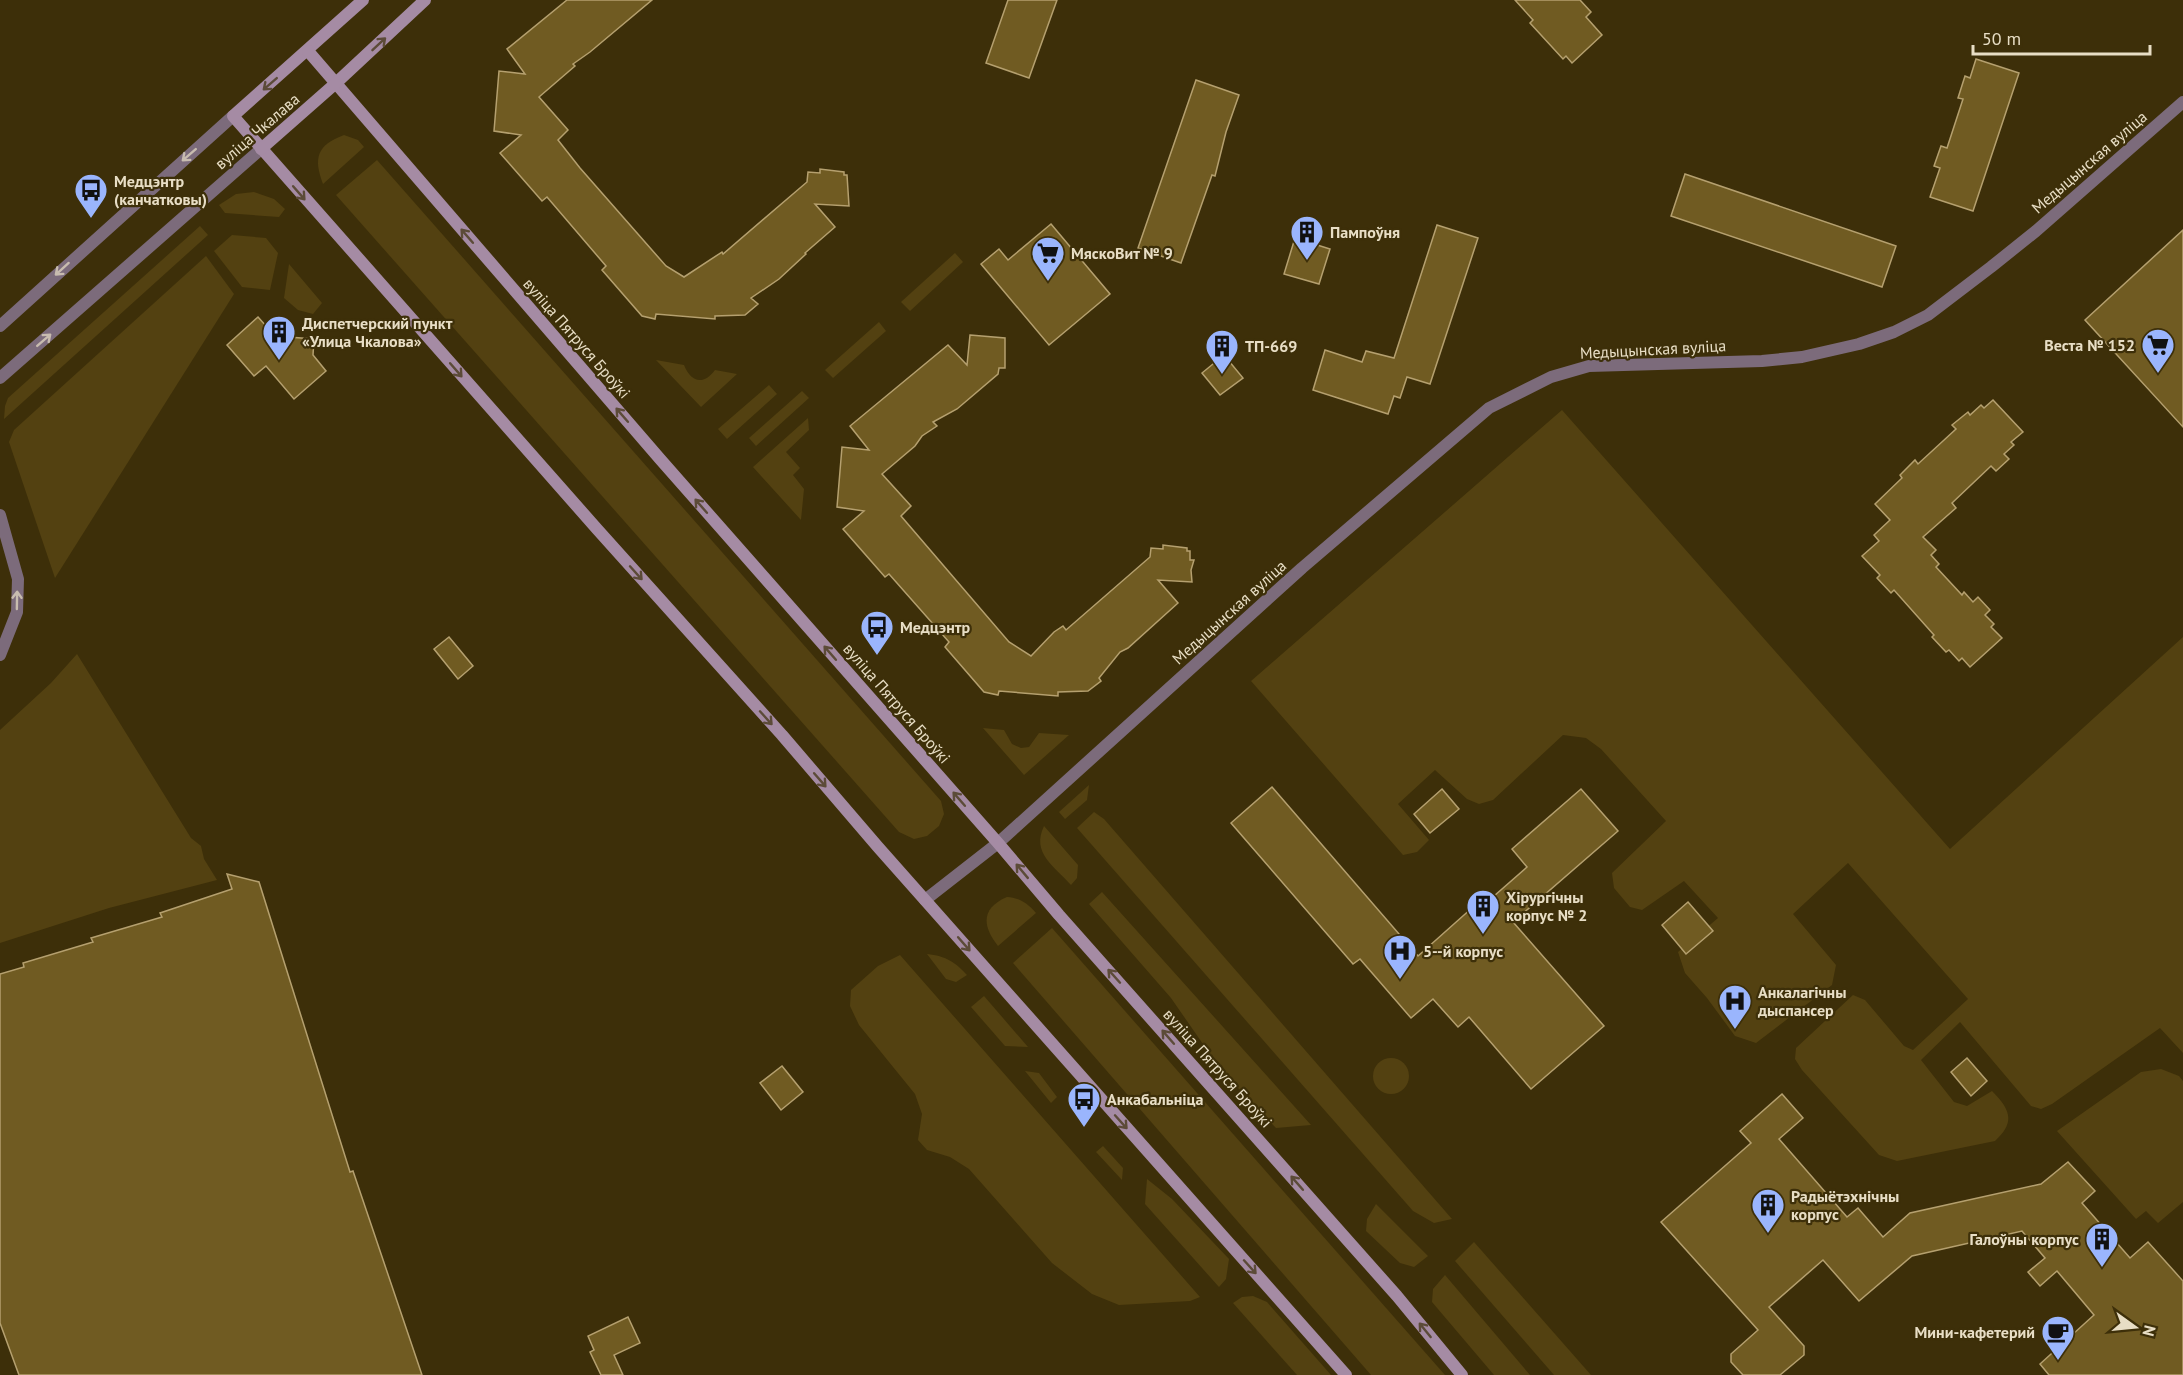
<svg xmlns="http://www.w3.org/2000/svg" width="2183" height="1375" font-family="'PT Sans',sans-serif">
	<rect width="100%" height="100%" fill="#3d2f09"/>
	<g fill="#534111">
		<path d="M344,135L358,140L364,147L323,184C313,158 317,145 344,135Z"/>
		<path d="M377,160L941,801L944,814L939,826L927,836L914,839L899,832L336,195Z"/>
		<path d="M254,192L274,199L285,209L279,217L225,213L219,205L236,194Z"/>
		<path d="M200,226L208,235L4,419L5,406L8,398Z"/>
		<path d="M232,235L266,238L278,253L270,290L242,287L214,251Z"/>
		<path d="M955,253L963,262L910,311L901,302Z"/>
		<path d="M206,256L234,294L55,578L9,442L14,430Z"/>
		<path d="M289,264L322,303L313,314L298,310L284,298Z"/>
		<path d="M879,322L886,331L833,378L825,370Z"/>
		<path d="M656,360L684,365C691,382 703,386 715,370L737,374L701,407Z"/>
		<path d="M769,385L777,394L727,439L718,429Z"/>
		<path d="M802,391L809,398L756,446L749,438Z"/>
		<path d="M1562,410L1950,849L2183,637V1053L2160,1028L2052,1104L2041,1109L2031,1106L1960,1022L1921,1060L1954,1102L1967,1106L1992,1091C2010,1109 2016,1122 1995,1141L1897,1161L1879,1155L1802,1070L1795,1059L1796,1048L1853,995L1865,1000L1904,1046L1913,1050L1968,999L1848,863L1793,914L1836,965L1832,985L1756,1043L1735,1036L1707,998L1685,973L1678,952L1718,918L1684,881L1642,910L1630,907L1614,888L1612,873L1666,821L1601,749L1586,738L1563,735L1493,800L1479,804L1467,799L1435,770L1398,804L1429,840L1417,852L1403,855L1251,681Z"/>
		<path d="M808,418L809,430L786,452L800,468L793,475L804,489L801,520L753,467Z"/>
		<path d="M77,654L191,838L201,846L204,859L217,880L109,908L0,943V730L51,683Z"/>
		<path d="M983,728L1004,730L1012,744L1021,748L1029,747L1039,733L1069,735L1024,775Z"/>
		<path d="M1089,785L1087,800L1065,819L1059,812Z"/>
		<path d="M1094,812L1104,819L1452,1219L1434,1223L1413,1211L1077,828Z"/>
		<path d="M1044,826L1078,865L1077,878L1071,885C1054,866 1031,853 1044,826Z"/>
		<path d="M1102,892L1311,1125L1276,1128L1221,1070L1171,998L1089,904Z"/>
		<path d="M1007,897C1020,898 1027,903 1036,913L998,946C982,926 981,908 1007,897Z"/>
		<path d="M1052,928L1445,1375H1371L1013,963Z"/>
		<path d="M927,954C946,956 955,962 967,975L956,982L946,979Z"/>
		<path d="M900,955L1200,1297L1190,1301L1119,1305L1092,1294L1052,1263L969,1169L950,1157L927,1150L918,1140L922,1114L915,1094L859,1025L850,1006L851,990L878,966Z"/>
		<path d="M984,996L1028,1047L1005,1046L971,1007Z"/>
		<circle cx="1391" cy="1076" r="18"/>
		<path d="M2161,1069L2179,1076L2183,1081V1202L2158,1223L2146,1211L2136,1219L2057,1131L2141,1072Z"/>
		<path d="M1025,1071L1039,1073L1057,1097L1051,1103Z"/>
		<path d="M1103,1146L1123,1168L1122,1180L1096,1152Z"/>
		<path d="M1147,1179L1172,1199L1229,1259L1226,1279L1219,1287L1145,1204Z"/>
		<path d="M1376,1204L1428,1256L1414,1267L1400,1263L1366,1231L1367,1219Z"/>
		<path d="M1474,1242L1591,1375H1554L1455,1261Z"/>
		<path d="M1445,1275L1530,1375H1494L1432,1302L1433,1289Z"/>
		<path d="M1253,1296L1267,1302L1331,1375H1297L1233,1303L1242,1297Z"/>
	</g>
	<g fill="#705b22" stroke="#b5a06f" stroke-width="1.5">
		<path d="M567,0H652L590,52L573,64L575,66L539,97L568,130L558,140L580,168L666,266L684,277L722,252L723,254L807,182L808,172L820,173V169L844,172V175H847L849,206L815,204L835,227L805,253L806,254L779,279L751,298L758,304L745,315L715,316V319L656,314L655,319L642,316L602,270L606,266L547,197L542,201L500,153L521,135L494,131L499,71L525,74L507,49Z"/>
		<path d="M1008,0H1057L1029,78L986,63Z"/>
		<path d="M1515,0H1580L1591,12L1586,17L1602,35L1572,63L1566,56L1563,59L1530,23L1533,20Z"/>
		<path d="M1976,59L2019,73L1973,211L1930,197L1940,168L1934,166L1941,146L1947,148L1963,99L1958,98L1965,76L1970,78Z"/>
		<path d="M1196,80L1239,95L1226,132L1215,176L1212,175L1181,263L1138,248Z"/>
		<path d="M1685,174L1896,246L1882,287L1671,216Z"/>
		<path d="M1051,224L1110,294L1049,345L981,264L999,249L1008,260Z"/>
		<path d="M1437,225L1478,238L1430,384L1407,377L1400,398L1394,396L1388,414L1313,390L1325,350L1362,362L1366,351L1394,358Z"/>
		<path d="M2183,230V427L2085,320Z"/>
		<path d="M1295,238L1330,249L1319,284L1284,274Z"/>
		<path d="M258,317L275,336L314,339L313,355L326,371L294,399L266,366L254,376L227,345Z"/>
		<path d="M970,335L1005,338V368H999L998,374L957,409L933,422L937,426L922,436L915,446L882,474L911,506L901,516L1009,642L1031,656L1054,632L1063,626L1066,630L1150,557L1151,548L1163,549V545L1187,548V551H1190V560H1194L1191,570L1192,582L1158,580L1178,603L1128,648L1120,652L1099,678L1101,681L1088,691L1058,692V696L999,691L998,695L984,692L945,647L949,642L889,574L885,577L843,529L864,511L837,507L842,447L869,450L850,426L948,345L967,365Z"/>
		<path d="M1224,355L1243,378L1220,395L1202,373Z"/>
		<path d="M1993,400L2023,432L2011,442L2014,445L2004,454L2009,459L1996,471L1991,466L1952,503L1956,508L1923,537L1936,550L1931,555L1939,564L1936,567L1962,595L1964,592L1973,602L1978,597L1990,610L1985,615L1994,624L1991,627L2002,638L1970,667L1962,658L1959,661L1949,650L1946,652L1932,637L1934,635L1894,590L1891,593L1877,578L1880,575L1862,556L1879,541L1874,535L1890,520L1875,504L1902,478L1900,475L1915,460L1918,464L1956,429L1952,425L1968,412L1970,415L1981,405L1984,408Z"/>
		<path d="M449,637L473,666L458,679L434,649Z"/>
		<path d="M1272,787L1418,956L1482,899L1486,903L1527,867L1512,849L1581,789L1618,831L1513,922L1604,1026L1531,1089L1469,1017L1458,1027L1433,999L1411,1018L1360,959L1353,964L1231,823Z"/>
		<path d="M1442,789L1459,809L1430,833L1414,814Z"/>
		<path d="M227,874L259,882L350,1172L353,1171L422,1375H19L0,1323V974L24,967L23,963L93,942L91,938L162,917L160,913L232,889Z"/>
		<path d="M1688,902L1713,931L1686,954L1662,925Z"/>
		<path d="M1967,1058L1987,1081L1971,1096L1951,1072Z"/>
		<path d="M782,1066L803,1092L781,1110L760,1083Z"/>
		<path d="M1782,1094L1803,1118L1779,1139L1847,1217L1858,1208L1883,1237L1910,1213L2041,1184L2068,1162L2095,1191L2082,1203L2130,1258L2148,1242L2183,1281V1375H2049L2040,1364L2094,1315L2057,1271L2040,1286L2028,1272L2045,1258L2022,1231L1912,1256L1859,1301L1823,1260L1769,1307L1804,1346V1355L1780,1375H1743L1731,1362V1354L1758,1330L1661,1222L1751,1143L1740,1131Z"/>
		<path d="M628,1317L640,1343L614,1355L623,1375H601L590,1352L594,1350L588,1336Z"/>
	</g>
	<g fill="none" stroke-linecap="round" stroke-linejoin="round">
		<g stroke="#7c6b7b" stroke-width="12">
			<path d="M0,326L233,116"/>
			<path d="M0,378L261,149"/>
			<path d="M0,515L18,579L17,612L0,655"/>
			<path d="M925,900L998,843L1302,568L1489,408L1551,377L1589,366L1762,361L1802,357L1859,344L1894,332L1928,315L1991,267L2036,231L2183,102"/>
		</g>
		<g stroke="#a58ba4" stroke-width="12">
			<path d="M363,0L233,116L597,529L782,735L878,847L1346,1375"/>
			<path d="M308,51L660,459L998,843L1059,915L1397,1296L1462,1375"/>
			<path d="M261,149L336,83L425,0"/>
		</g>
	</g>
	<defs><path id="oneway-shaft" d="M-6 0H5M1.5-3L5.5 0L1.5 3" fill="none" stroke-width="1.6" stroke-linecap="round" stroke-linejoin="round" transform="scale(1.5)"/></defs>
	<g stroke="#5c4b38">
		<use href="#oneway-shaft" transform="translate(379 44) rotate(-43)"/>
		<use href="#oneway-shaft" transform="translate(270 84) rotate(139)"/>
		<use href="#oneway-shaft" transform="translate(299 193) rotate(49)"/>
		<use href="#oneway-shaft" transform="translate(467 236) rotate(-131)"/>
		<use href="#oneway-shaft" transform="translate(456 370) rotate(49)"/>
		<use href="#oneway-shaft" transform="translate(622 415) rotate(-131)"/>
		<use href="#oneway-shaft" transform="translate(701 506) rotate(-131)"/>
		<use href="#oneway-shaft" transform="translate(636 573) rotate(48)"/>
		<use href="#oneway-shaft" transform="translate(830 653) rotate(-131)"/>
		<use href="#oneway-shaft" transform="translate(766 718) rotate(48)"/>
		<use href="#oneway-shaft" transform="translate(820 780) rotate(49)"/>
		<use href="#oneway-shaft" transform="translate(959 799) rotate(-131)"/>
		<use href="#oneway-shaft" transform="translate(1022 871) rotate(-130)"/>
		<use href="#oneway-shaft" transform="translate(964 944) rotate(49)"/>
		<use href="#oneway-shaft" transform="translate(1114 976) rotate(-132)"/>
		<use href="#oneway-shaft" transform="translate(1168 1037) rotate(-131)"/>
		<use href="#oneway-shaft" transform="translate(1121 1122) rotate(48)"/>
		<use href="#oneway-shaft" transform="translate(1297 1183) rotate(-131)"/>
		<use href="#oneway-shaft" transform="translate(1250 1267) rotate(48)"/>
		<use href="#oneway-shaft" transform="translate(1425 1330) rotate(-129)"/>
	</g>
	<g stroke="#c8bcaf">
		<use href="#oneway-shaft" transform="translate(189 155) rotate(139)"/>
		<use href="#oneway-shaft" transform="translate(62 269) rotate(138)"/>
		<use href="#oneway-shaft" transform="translate(44 340) rotate(-41)"/>
		<use href="#oneway-shaft" transform="translate(17 600) rotate(-89)"/>
	</g>
	<defs>
		<symbol id="bus-pin" viewBox="-11 -11 22 30"><path d="M0 17L-7.5 6A9.5 9.5 0 1 1 7.5 6Z" fill="#9ab5fd" stroke="#3d2f09"/><path d="M-5-6H5V4H4V6H2V4H-2V6H-4V4H-5ZM-3.5-4V0h7V-4ZM-3.5 1.2v1.5H-2V1.2ZM2 1.2v1.5H3.5V1.2Z" fill="#111"/></symbol>
		<symbol id="building-pin" viewBox="-11 -11 22 30"><path d="M0 17L-7.5 6A9.5 9.5 0 1 1 7.5 6Z" fill="#9ab5fd" stroke="#3d2f09"/><path d="M-4-6H4V6H1V3H-1V6H-4ZM-2.5-4.3h1.7v1.8h-1.7ZM.8-4.3h1.7v1.8H.8ZM-2.5-1h1.7V.8h-1.7ZM.8-1h1.7V.8H.8Z" fill="#111"/></symbol>
		<symbol id="supermarket-pin" viewBox="-11 -11 22 30"><path d="M0 17L-7.5 6A9.5 9.5 0 1 1 7.5 6Z" fill="#9ab5fd" stroke="#3d2f09"/><path d="M-6-5.5h2.5l.6 2H6L4.5 2H-2.5L-4.4-4H-6ZM-1.5 3.2a1.3 1.3 0 1 0 .1 0ZM3 3.2a1.3 1.3 0 1 0 .1 0Z" fill="#111"/></symbol>
		<symbol id="hospital-pin" viewBox="-11 -11 22 30"><path d="M0 17L-7.5 6A9.5 9.5 0 1 1 7.5 6Z" fill="#9ab5fd" stroke="#3d2f09"/><path d="M-5-5h3v3.5h4V-5h3V5h-3V1.5h-4V5h-3Z" fill="#111"/></symbol>
		<symbol id="cafe-pin" viewBox="-11 -11 22 30"><path d="M0 17L-7.5 6A9.5 9.5 0 1 1 7.5 6Z" fill="#9ab5fd" stroke="#3d2f09"/><path d="M-5.5-4.5H6V0H3Q3 3.5 0 3.5H-2.5Q-5.5 3.5-5.5 0ZM3-3.2v2h1.7v-2ZM-6 4.5H4V6H-6Z" fill="#111"/></symbol>
	</defs>
	<g fill-rule="evenodd">
		<use href="#bus-pin" x="72" y="171" width="38" height="52"/>
		<use href="#building-pin" x="1288" y="213" width="38" height="52"/>
		<use href="#supermarket-pin" x="1029" y="234" width="38" height="52"/>
		<use href="#building-pin" x="260" y="313" width="38" height="52"/>
		<use href="#supermarket-pin" x="2139" y="326" width="38" height="52"/>
		<use href="#building-pin" x="1203" y="327" width="38" height="52"/>
		<use href="#bus-pin" x="858" y="608" width="38" height="52"/>
		<use href="#building-pin" x="1464" y="887" width="38" height="52"/>
		<use href="#hospital-pin" x="1381" y="932" width="38" height="52"/>
		<use href="#hospital-pin" x="1716" y="982" width="38" height="52"/>
		<use href="#bus-pin" x="1065" y="1080" width="38" height="52"/>
		<use href="#building-pin" x="1749" y="1186" width="38" height="52"/>
		<use href="#building-pin" x="2083" y="1220" width="38" height="52"/>
		<use href="#cafe-pin" x="2039" y="1313" width="38" height="52"/>
	</g>
	<g text-anchor="middle" dominant-baseline="central" stroke-width="4.5" stroke-linejoin="round" paint-order="stroke">
		<g font-size="16" fill="#e8dec5" stroke="#3d2f09">
			<text transform="translate(257 131) rotate(-41)">вуліца Чкалава</text>
			<text transform="translate(2089 162) rotate(-41)">Медыцынская вуліца</text>
			<text transform="translate(577 338) rotate(49)">вуліца Пятруся Броўкі</text>
			<text transform="translate(1653 349) rotate(-3)">Медыцынская вуліца</text>
			<text transform="translate(1229 612) rotate(-42)">Медыцынская вуліца</text>
			<text transform="translate(897 703) rotate(49)">вуліца Пятруся Броўкі</text>
			<text transform="translate(1218 1068) rotate(48)">вуліца Пятруся Броўкі</text>
		</g>
		<g font-size="16" font-weight="bold" fill="#e8dec5" stroke="#3d2f09" text-anchor="start">
			<text x="114" y="181">Медцэнтр<tspan x="114" dy="18">(канчатковы)</tspan></text>
			<text x="1330" y="232">Пампоўня</text>
			<text x="1071" y="253">МяскоВит № 9</text>
			<text x="302" y="323">Диспетчерский пункт<tspan x="302" dy="18">«Улица Чкалова»</tspan></text>
			<text x="2135" y="345" text-anchor="end">Веста № 152</text>
			<text x="1245" y="346">ТП-669</text>
			<text x="900" y="627">Медцэнтр</text>
			<text x="1506" y="897">Хірургічны<tspan x="1506" dy="18">корпус № 2</tspan></text>
			<text x="1423" y="951">5--й корпус</text>
			<text x="1758" y="992">Анкалагічны<tspan x="1758" dy="18">дыспансер</tspan></text>
			<text x="1107" y="1099">Анкабальніца</text>
			<text x="1791" y="1196">Радыётэхнічны<tspan x="1791" dy="18">корпус</tspan></text>
			<text x="2079" y="1239" text-anchor="end">Галоўны корпус</text>
			<text x="2035" y="1332" text-anchor="end">Мини-кафетерий</text>
		</g>
	</g>
	<g transform="translate(2135 1327) rotate(105)" stroke="#3d2f09" stroke-width="4.5" paint-order="stroke">
	<path d="M0-4.5L10 22L0 15L-10 22Z" fill="#e8dec5"/>
	<text y="-9" font-size="16" font-weight="bold" text-anchor="middle" fill="#e8dec5">N</text>
	</g>
	<path d="M1973 45v9h177v-9" fill="none" stroke="#e8dec5" stroke-width="3"/>
	<text x="1982" y="45" font-size="18" fill="#e8dec5" stroke="#3d2f09" stroke-width="4.5" paint-order="stroke">50 m</text>
</svg>
